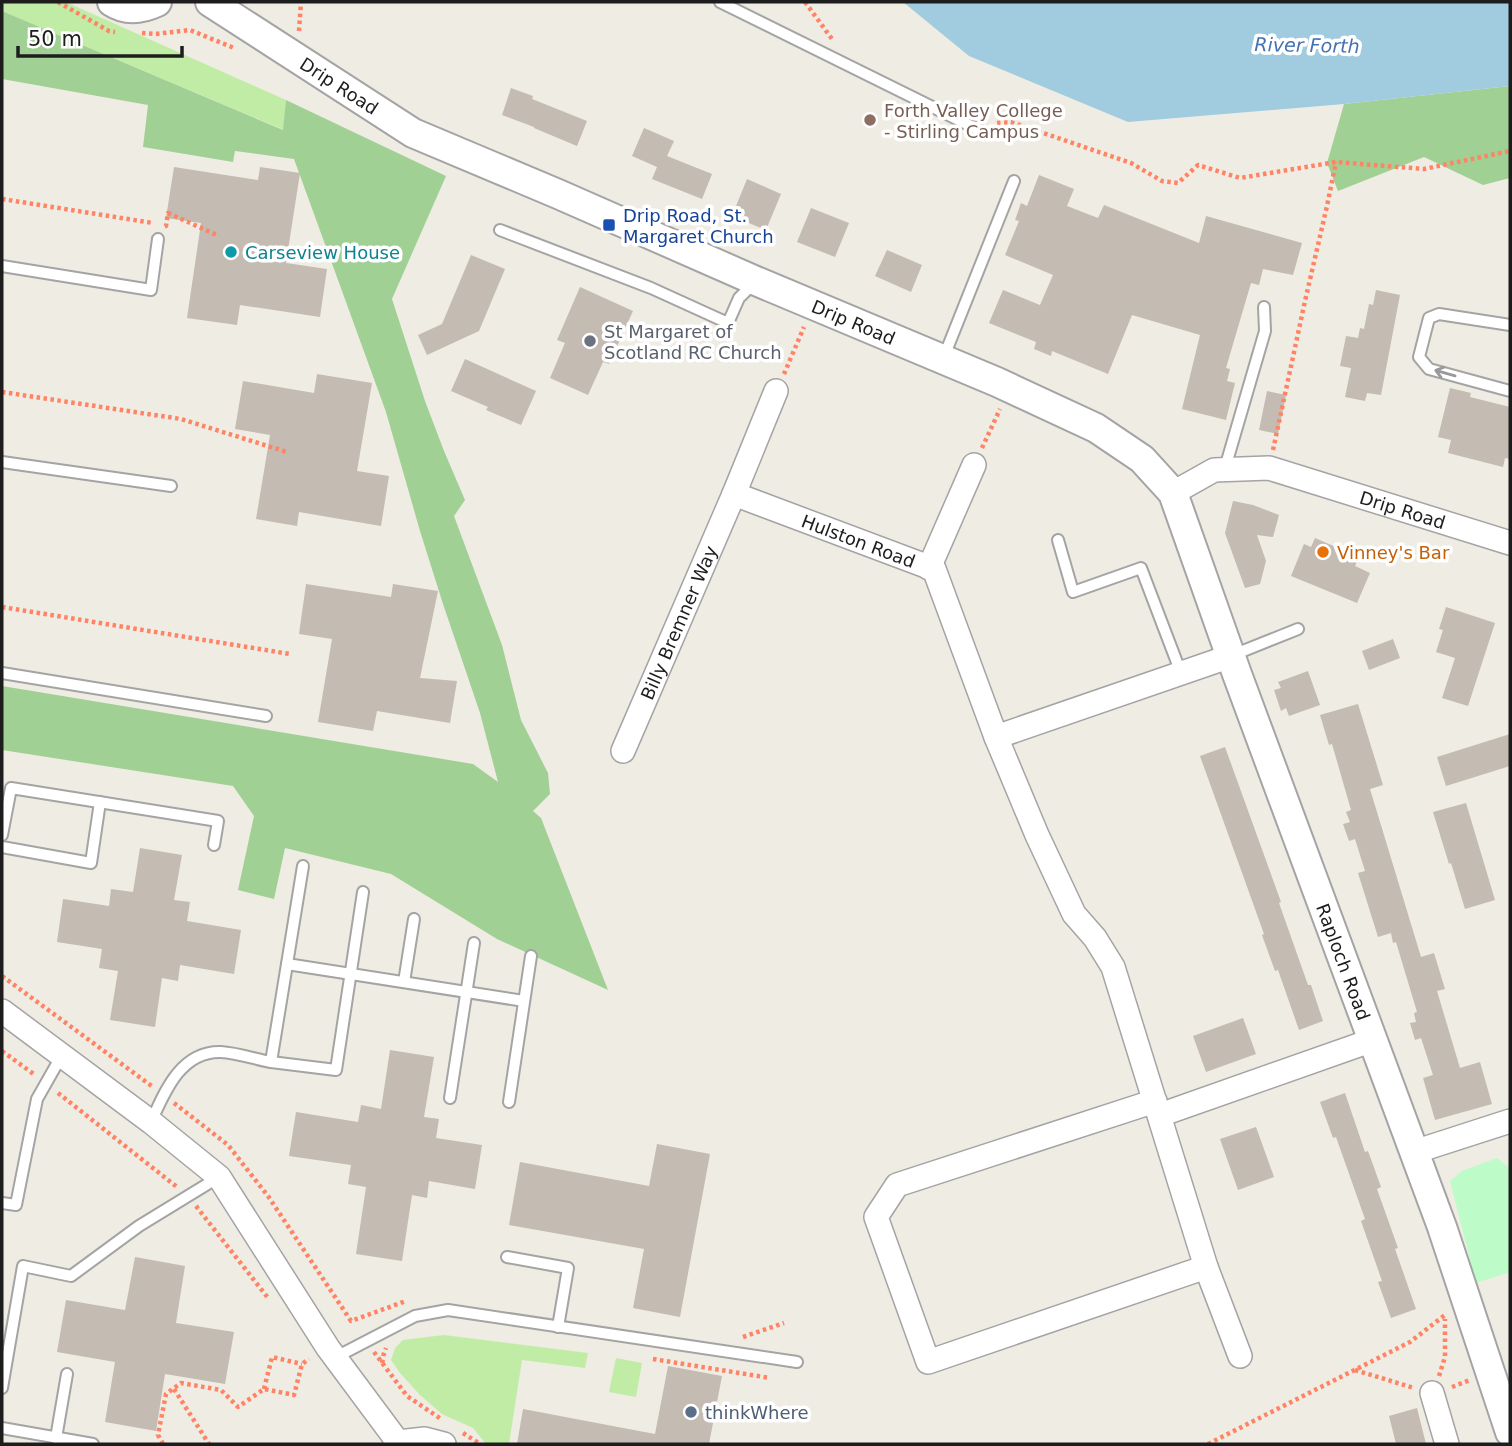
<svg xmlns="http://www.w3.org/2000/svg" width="1512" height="1446" font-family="'DejaVu Sans',sans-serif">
	<rect width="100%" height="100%" fill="#efece3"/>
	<g fill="#c1eca6">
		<path d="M2,2H66L286,100L284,130L2,11Z"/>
		<path d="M444,1335L588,1353L585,1368L522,1360L509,1444H486L473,1428L442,1414L420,1395L400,1373L391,1360L395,1348L403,1340Z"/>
		<path d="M616,1358L642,1363L636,1397L609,1392Z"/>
	</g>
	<g fill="#a1d095">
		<path d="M2,11L283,130L286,100L446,176L392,299L425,401L444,451L465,500L454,516L502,645L521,720L548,773L550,794L533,811L541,818L608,990L497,939L391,874L285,848L274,899L238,890L254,816L233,786L2,750V686L473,764L498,782L480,713L443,604L420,531L386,412L294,159L235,151L233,162L143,147L148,105L2,79Z"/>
		<path d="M1510,86V178L1483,185L1424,157L1338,191L1327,163L1344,104Z"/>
	</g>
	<path fill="#bdfcc8" d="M1497,1158L1508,1167L1510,1172V1272L1476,1283L1450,1181L1462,1171Z"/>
	<path fill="#a1cbdf" d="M903,2H1510V86L1344,104L1128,122L969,56Z"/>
	<g fill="#c4bbb2">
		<path d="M511,88L533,96L532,99L587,121L577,146L534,128V127L502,115Z"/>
		<path d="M644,128L674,141L667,156L712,174L702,199L652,179L657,167L632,156Z"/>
		<path d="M174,167L258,180L260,167L300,173L286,263L327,269L320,317L240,305L237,325L187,318L201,223L166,218Z"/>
		<path d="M1039,175L1074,189L1067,206L1098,218L1104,205L1199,243L1206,216L1302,243L1293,275L1263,269L1259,285L1251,283L1226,368L1230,369L1227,381L1235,383L1226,420L1182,409L1200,335L1132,315L1108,374L1052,351L1051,356L1034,349L1036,342L989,323L1003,290L1040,305L1053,275L1005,255L1019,221L1015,220L1021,203L1027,206Z"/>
		<path d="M747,179L781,194L766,230L732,216Z"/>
		<path d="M811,208L849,223L835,257L797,242Z"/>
		<path d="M887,250L922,265L911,292L875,276Z"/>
		<path d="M471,255L505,269L479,331L427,355L418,335L442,324Z"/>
		<path d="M580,287L633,311L609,364L603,362L588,395L550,378L565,343L557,340Z"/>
		<path d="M1376,290L1400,295L1381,395L1367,393L1365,401L1345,397L1351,368L1340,366L1346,336L1358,338L1360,328L1364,329L1369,304L1373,305Z"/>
		<path d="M465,359L536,391L521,425L486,410L488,407L451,391Z"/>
		<path d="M317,374L372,383L357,471L389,476L381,526L299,512L297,526L256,519L270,435L235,429L243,381L314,393Z"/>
		<path d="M1450,388L1471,393L1470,397L1510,407V459L1505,458L1503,467L1448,453L1451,440L1438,437Z"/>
		<path d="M1267,391L1286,395L1278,434L1259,430Z"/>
		<path d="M1233,501L1253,505L1279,515L1273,537L1257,535L1266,561L1260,584L1245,588L1225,533Z"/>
		<path d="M1315,538L1359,557L1355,566L1370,573L1357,603L1291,576L1304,544L1311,547Z"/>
		<path d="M306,584L391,597L393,584L438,591L420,678L457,681L450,723L377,711L373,731L318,722L332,639L299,634Z"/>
		<path d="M1446,607L1495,623L1468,706L1442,698L1455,658L1436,652L1443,630L1439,629Z"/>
		<path d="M1393,639L1400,658L1369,670L1362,651Z"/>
		<path d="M1308,671L1320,705L1289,716L1286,708L1281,711L1274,690L1281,688L1278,682Z"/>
		<path d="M1358,704L1383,785L1370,789L1421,957L1434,953L1445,989L1437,991L1460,1068L1480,1062L1492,1104L1435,1120L1423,1078L1433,1075L1421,1038L1415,1040L1410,1023L1416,1022L1414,1013L1417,1012L1396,942L1393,943L1391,933L1378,937L1358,873L1365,871L1355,839L1349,841L1343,824L1350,822L1346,812L1351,810L1332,744L1329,745L1320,715Z"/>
		<path d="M1510,734V766L1446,786L1437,757Z"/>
		<path d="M1225,747L1281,902L1279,903L1308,985H1311L1323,1021L1299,1030L1278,970L1275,971L1262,935L1264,934L1200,756Z"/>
		<path d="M1466,803L1495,900L1465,909L1451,863L1449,864L1433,812Z"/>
		<path d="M140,848L182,855L174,900L190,902L187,921L241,930L234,974L180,965L178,981L162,978L155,1027L110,1020L118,971L99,968L102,949L57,942L63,899L109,906L111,889L133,892Z"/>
		<path d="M1243,1018L1256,1054L1206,1072L1193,1036Z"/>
		<path d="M390,1050L434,1057L424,1117L439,1119L436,1138L482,1145L475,1189L429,1181L427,1198L412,1195L402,1261L356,1254L366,1187L348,1184L351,1165L289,1156L296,1112L358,1122L361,1105L381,1109Z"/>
		<path d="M1345,1093L1365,1152L1368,1151L1381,1187L1377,1189L1398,1248L1395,1249L1416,1309L1391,1318L1378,1282L1382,1281L1361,1221L1365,1219L1336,1137L1333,1138L1320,1102Z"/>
		<path d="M1256,1127L1274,1177L1238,1190L1220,1139Z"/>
		<path d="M657,1144L710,1154L680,1317L633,1308L644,1249L509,1225L520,1162L649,1186Z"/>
		<path d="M135,1257L185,1266L176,1323L234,1332L225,1384L165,1374L156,1431L105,1422L115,1362L57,1352L66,1300L125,1310Z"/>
		<path d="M668,1366L722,1376L709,1444H517L523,1409L655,1434Z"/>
		<path d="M1417,1408L1426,1444H1396L1389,1416Z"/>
	</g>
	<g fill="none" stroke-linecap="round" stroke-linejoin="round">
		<defs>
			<g id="service">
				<path d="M720,2L985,133"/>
				<path d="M500,230L651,288L728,323L739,298L754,283"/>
				<path d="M2,266L151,290L158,239"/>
				<path d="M1510,325L1439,314L1429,318L1419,357L1429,369L1510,391"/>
				<path d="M943,359L1014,181"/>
				<path d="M2,462L171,486"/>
				<path d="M1225,468L1265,331L1264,307"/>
				<path d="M1058,540L1073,592L1141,568L1181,673"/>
				<path d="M1233,655L1298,629"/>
				<path d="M2,673L266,716"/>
				<path d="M2,835L11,788L218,821L214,845"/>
				<path d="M2,847L91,863L100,802"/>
				<path d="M287,964L303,866"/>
				<path d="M404,982L414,919"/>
				<path d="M271,1062L336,1070L363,892"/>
				<path d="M450,1098L474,943"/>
				<path d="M509,1102L531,956"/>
				<path d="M151,1122C165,1091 181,1051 221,1052C237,1053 255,1059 271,1062L287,964L524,1001"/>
				<path d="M2,1203L16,1205L37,1099L62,1055"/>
				<path d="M507,1257L568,1268L558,1327"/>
				<path d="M336,1357L415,1316L448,1310L797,1362"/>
				<path d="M2,1388L23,1266L71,1276L139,1226L219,1177"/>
				<path d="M2,1428L93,1444"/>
				<path d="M59,1442L56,1438L67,1374"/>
			</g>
			<g id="minor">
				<path id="s1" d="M1173,493L1214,470L1269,468L1510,543"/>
				<path id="s2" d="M734,494L934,569L996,737L1037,835L1074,914L1095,938L1113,967L1206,1267L928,1362L876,1217L897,1185L1155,1101"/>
				<path d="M929,568L974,465"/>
				<path d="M996,737L1231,656"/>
				<path id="s3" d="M623,751L734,494L776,391"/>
				<path d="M2,1011L151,1122L219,1177L328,1348L398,1442"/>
				<path d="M1160,1115L1373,1040"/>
				<path d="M1414,1152L1510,1121"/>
				<path d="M1206,1267L1240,1356"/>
				<path d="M1432,1393L1447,1444"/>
				<path d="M395,1444L398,1442L425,1439L444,1444"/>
			</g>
			<g id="tertiary">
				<path d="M112,2C126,11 142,9 157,2"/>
				<path id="s4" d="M210,2L413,133L558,194L756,281L997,382L1096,428L1142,459L1173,493L1237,674L1442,1227L1510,1432"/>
			</g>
		</defs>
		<use href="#service" stroke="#a4a4a4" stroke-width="14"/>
		<use href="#minor" stroke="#a4a4a4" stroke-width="26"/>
		<use href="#tertiary" stroke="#a4a4a4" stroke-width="32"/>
		<g stroke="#ff8364" stroke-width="4.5" stroke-dasharray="3.5 3.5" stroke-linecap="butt">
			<path d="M58,2L109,31L115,32"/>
			<path d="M805,2L832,39"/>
			<path d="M299,31L301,2"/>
			<path d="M142,33L155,34L190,30L234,48"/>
			<path d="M997,123L1011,122L1131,163L1162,181L1178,183L1198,165L1240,178L1336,162L1424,169L1510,151"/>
			<path d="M2,199L153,223"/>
			<path d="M165,226H166L168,213L219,236"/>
			<path d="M784,374L804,327"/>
			<path d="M2,392L181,419L287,452"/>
			<path d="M982,448L1000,409"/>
			<path d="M1273,450L1305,301L1327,206L1336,162"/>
			<path d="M2,607L290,654"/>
			<path d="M2,976L153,1087"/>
			<path d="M2,1051L35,1075"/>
			<path d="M58,1093L177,1187"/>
			<path d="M174,1103L228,1145L268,1196L351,1321L406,1301"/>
			<path d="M196,1206L268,1298"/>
			<path d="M743,1337L784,1323"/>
			<path d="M374,1352L407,1396L441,1419"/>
			<path d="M653,1359L770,1378"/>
			<path d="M382,1363L384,1353L386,1348"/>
			<path d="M1355,1370L1414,1388"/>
			<path d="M1439,1376L1445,1357V1319"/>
			<path d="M1452,1387L1470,1380"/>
			<path d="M174,1389L209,1444"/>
			<path d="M264,1389L272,1357L302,1364"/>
			<path d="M463,1433L480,1444"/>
			<path d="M163,1444L158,1435L166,1394L181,1383L221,1390L238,1407L264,1389L294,1395L302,1364L309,1359"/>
			<path d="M1208,1444L1410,1342L1445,1315"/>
		</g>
		<use href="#service" stroke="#fff" stroke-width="10"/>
		<use href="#minor" stroke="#fff" stroke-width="23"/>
		<use href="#tertiary" stroke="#fff" stroke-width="28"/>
	</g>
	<defs><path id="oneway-shaft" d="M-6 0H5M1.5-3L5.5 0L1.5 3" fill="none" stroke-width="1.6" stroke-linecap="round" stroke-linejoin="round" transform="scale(1.75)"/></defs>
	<use stroke="#999" href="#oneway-shaft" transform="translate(1445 373) rotate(-164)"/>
	<circle fill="#8d6e63" stroke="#fff" stroke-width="2.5" cx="870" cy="120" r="7"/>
	<rect fill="#1a4fb4" stroke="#fff" stroke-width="2.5" x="602" y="218" width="14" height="14" rx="3.5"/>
	<circle fill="#0f9aa8" stroke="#fff" stroke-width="2.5" cx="231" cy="252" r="7"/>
	<circle fill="#6b7280" stroke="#fff" stroke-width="2.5" cx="590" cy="341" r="7"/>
	<circle fill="#e8710a" stroke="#fff" stroke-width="2.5" cx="1323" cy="552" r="7"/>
	<circle fill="#5c6f8a" stroke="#fff" stroke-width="2.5" cx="691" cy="1412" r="7"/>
	<g text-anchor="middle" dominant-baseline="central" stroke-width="7" stroke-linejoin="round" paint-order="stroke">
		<g font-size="18" fill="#1d1d1d" stroke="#fff">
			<text stroke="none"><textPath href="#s4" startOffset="154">Drip Road</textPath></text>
			<text stroke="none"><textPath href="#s4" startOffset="721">Drip Road</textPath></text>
			<text stroke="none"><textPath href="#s1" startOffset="242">Drip Road</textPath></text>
			<text stroke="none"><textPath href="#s2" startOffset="133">Hulston Road</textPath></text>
			<text stroke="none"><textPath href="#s3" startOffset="140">Billy Bremner Way</textPath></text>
			<text stroke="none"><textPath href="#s4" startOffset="1586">Raploch Road</textPath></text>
		</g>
		<g font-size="18" fill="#785e54" stroke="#fff" text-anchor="start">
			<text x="884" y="110">Forth Valley College<tspan x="884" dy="21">- Stirling Campus</tspan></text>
		</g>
		<g font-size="18" fill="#164399" stroke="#fff" text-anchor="start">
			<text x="623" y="215">Drip Road, St.<tspan x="623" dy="21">Margaret Church</tspan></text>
		</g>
		<g font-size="18" fill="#0d838f" stroke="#fff" text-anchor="start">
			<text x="245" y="252">Carseview House</text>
		</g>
		<g font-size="18" fill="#5b616d" stroke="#fff" text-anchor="start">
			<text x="604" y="331">St Margaret of<tspan x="604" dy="21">Scotland RC Church</tspan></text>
		</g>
		<g font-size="18" fill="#c56008" stroke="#fff" text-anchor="start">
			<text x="1337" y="552">Vinney's Bar</text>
		</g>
		<g font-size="18" fill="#4e5e75" stroke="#fff" text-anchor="start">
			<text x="705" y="1412">thinkWhere</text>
		</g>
		<g font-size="19" font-style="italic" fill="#4571b1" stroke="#fff">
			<text transform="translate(1307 45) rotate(1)">River Forth</text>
		</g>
	</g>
	<rect width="1512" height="1446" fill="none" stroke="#1d1d1d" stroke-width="7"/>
	<path d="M18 46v10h164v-10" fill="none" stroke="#1d1d1d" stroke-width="3.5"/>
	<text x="28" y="46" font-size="21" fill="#1d1d1d" stroke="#ffffff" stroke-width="5" paint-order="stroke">50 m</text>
</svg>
